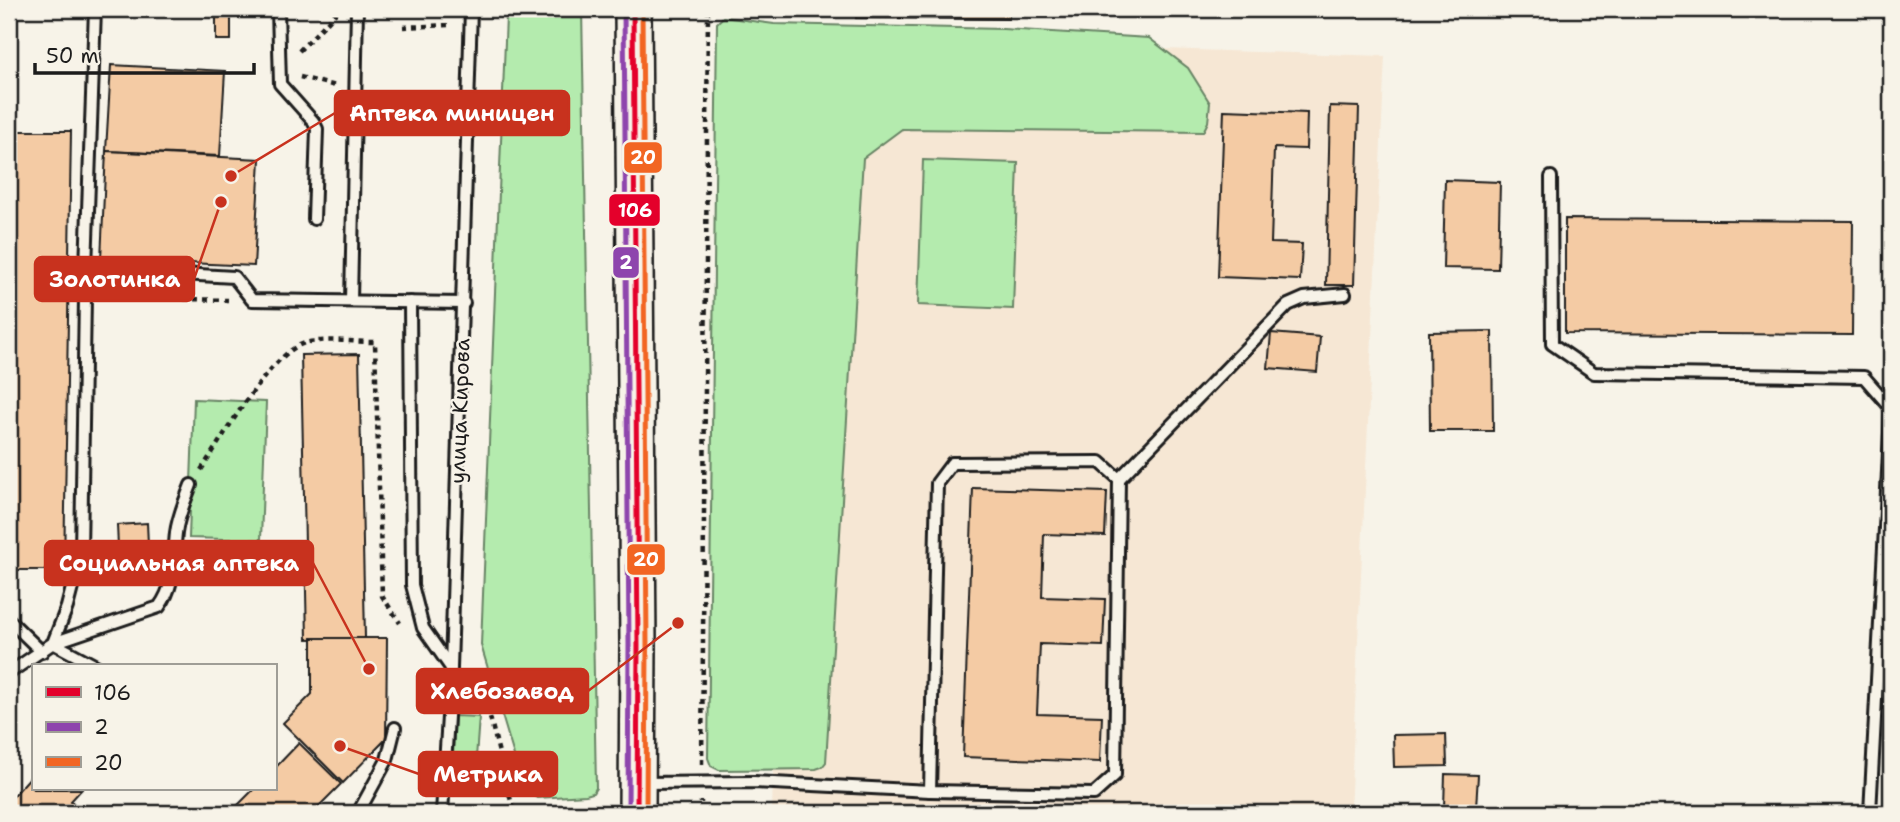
<svg xmlns="http://www.w3.org/2000/svg" width="1900" height="822" font-family="'Shantell Sans',sans-serif">
	<rect width="100%" height="100%" fill="#f7f3e8"/>
	<filter id="ink" filterUnits="userSpaceOnUse"><feTurbulence type="fractalNoise" baseFrequency=".0143" numOctaves="2"/><feDisplacementMap in="SourceGraphic" scale="14" xChannelSelector="R" yChannelSelector="G"/><feConvolveMatrix kernelMatrix="1 2 1 2 8 2 1 2 1" color-interpolation-filters="sRGB"/></filter>
	<g filter="url(#ink)">
		<path fill="#f6e7d4" d="M792,37L1385,56L1350,813H772Z"/>
		<g fill="#b4ebae" stroke="#688465" stroke-width="2">
			<path d="M512,9H582L596,788L593,793L586,795L537,798L524,789L481,645L506,16Z"/>
			<path d="M723,17L774,24L1003,29L1149,38L1188,68L1210,103L1208,122L1203,132L902,129L863,158L826,762L822,767L816,769L719,770L711,766L708,758L717,23Z"/>
			<path d="M923,160L1018,163L1013,309L918,305Z"/>
			<path d="M194,399L266,402L261,540L189,538Z"/>
			<path d="M455,716L479,717L476,758L453,756Z"/>
		</g>
		<g fill="#f4cba4" stroke="#1c1c1c" stroke-width="2">
			<path d="M856,9H1009V19L856,18Z"/>
			<rect x="216" y="16" width="15" height="24"/>
			<path d="M111,65L225,71L220,156L106,151Z"/>
			<path d="M1330,106L1359,107L1354,285H1326Z"/>
			<path d="M1224,110L1307,113L1306,149L1274,148L1271,243L1302,244L1300,280L1218,277Z"/>
			<path d="M13,131H71L64,570H9Z"/>
			<path d="M106,151L260,159L254,266L101,259Z"/>
			<path d="M1445,180L1500,182L1498,269L1443,268Z"/>
			<path d="M1565,219L1853,221L1852,335L1565,333Z"/>
			<path d="M1492,331L1493,431H1430L1429,332Z"/>
			<path d="M1271,333L1320,337L1317,372L1268,368Z"/>
			<path d="M359,354L365,638L307,639L301,355Z"/>
			<path d="M973,488L1107,492L1105,536L1044,534L1042,597L1105,599L1103,646L1040,644L1037,714L1102,716L1100,762L963,757Z"/>
			<path d="M147,523L149,566L119,568L117,525Z"/>
			<path d="M312,638H387L386,739L343,783L283,723L312,694Z"/>
			<path d="M1446,734L1447,766L1394,767L1393,735Z"/>
			<path d="M299,743L341,784L312,813H230L254,789H275V768Z"/>
			<path d="M33,774V789H82L71,801L83,812L9,813V801Z"/>
			<path d="M1445,774L1478,775L1476,808H1444Z"/>
		</g>
		<g fill="none" stroke-linecap="round" stroke-linejoin="round">
			<defs>
				<g id="lane">
					<path d="M278,9L280,84L313,121L317,129L314,219"/>
					<path d="M1551,177L1552,344L1594,373L1864,377L1891,408"/>
					<path d="M146,272L234,277L252,300L464,303"/>
					<path d="M351,301L357,9"/>
					<path d="M410,302L412,585L423,628L451,668"/>
					<path d="M9,620L42,652"/>
					<path d="M53,643L159,607C176,584 173,560 176,533C178,516 185,501 191,485"/>
					<path d="M53,643L96,666"/>
					<path d="M9,673L53,643L67,607L81,553L85,297L95,9"/>
					<path d="M641,783L754,782L930,791L1094,794L1115,775L1119,479L1288,305L1304,298L1345,294"/>
					<path d="M930,791L937,483L952,463L1100,462L1119,479"/>
					<path d="M358,813L387,760L395,728"/>
					<path d="M442,813L451,668L471,9"/>
					<path d="M1870,813L1891,414"/>
				</g>
				<path id="primary" d="M633,9L638,645L637,813"/>
			</defs>
			<use href="#lane" stroke="#1c1c1c" stroke-width="16"/>
			<use href="#primary" stroke="#1c1c1c" stroke-width="40"/>
			<g stroke="#1c1c1c" stroke-width="4.5" stroke-dasharray="5 5" stroke-linecap="butt">
				<path d="M403,27L451,25"/>
				<path d="M299,51L337,12"/>
				<path d="M300,77L336,86"/>
				<path d="M104,297L228,300"/>
				<path d="M201,470C222,439 271,352 305,343C324,338 355,342 375,342L382,596L400,623"/>
				<path d="M469,685L486,701L514,813"/>
				<path d="M702,764L708,9"/>
				<path d="M701,813V801"/>
			</g>
			<use href="#lane" stroke="#f7f3e8" stroke-width="10"/>
			<use href="#primary" stroke="#f7f3e8" stroke-width="35"/>
			<defs>
				<path id="bus-1" d="M633,9L638,645L637,813"/>
				<path id="bus-2" d="M624,9L629,645L628,813"/>
				<path id="bus-3" d="M642,9L647,645L646,813"/>
			</defs>
			<use href="#bus-1" stroke="#f7f3e8" stroke-width="10"/>
			<use href="#bus-2" stroke="#f7f3e8" stroke-width="10"/>
			<use href="#bus-3" stroke="#f7f3e8" stroke-width="10"/>
			<use href="#bus-1" stroke="#e4002b" stroke-width="5"/>
			<use href="#bus-2" stroke="#8e44ad" stroke-width="5"/>
			<use href="#bus-3" stroke="#f26522" stroke-width="5"/>
		</g>
	</g>
	<g text-anchor="middle" dominant-baseline="central" stroke-width="5" stroke-linejoin="round" paint-order="stroke">
		<g font-size="21" fill="#1c1c1c" stroke="#f7f3e8">
			<text transform="translate(460 411) rotate(-88)">улица Кирова</text>
		</g>
	</g>
	<path fill="none" stroke="#c8321e" stroke-width="2.5" d="M231 176L335 113M221 202L194 279M369 669L313 563M678 623L588 691M340 746L419 774"/>
	<g fill="#c8321e" stroke="#f7f3e8" stroke-width="2.5">
		<circle cx="231" cy="176" r="7"/>
		<circle cx="221" cy="202" r="7"/>
		<circle cx="369" cy="669" r="7"/>
		<circle cx="678" cy="623" r="7"/>
		<circle cx="340" cy="746" r="7"/>
	</g>
	<g fill="#c8321e" stroke="#c8321e" stroke-width="2.5">
		<rect x="335" y="91" width="234" height="44" rx="7"/>
		<rect x="35" y="257" width="159" height="44" rx="7"/>
		<rect x="45" y="541" width="268" height="44" rx="7"/>
		<rect x="417" y="669" width="171" height="44" rx="7"/>
		<rect x="419" y="752" width="138" height="44" rx="7"/>
	</g>
	<g font-size="23" text-anchor="middle" font-weight="bold" fill="#fff">
		<text x="452" y="121">Аптека миницен</text>
		<text x="115" y="287">Золотинка</text>
		<text x="179" y="571">Социальная аптека</text>
		<text x="502" y="699">Хлебoзавод</text>
		<text x="488" y="782">Метрика</text>
	</g>
	<g stroke="#f7f3e8" stroke-width="2.5">
		<rect x="623" y="141" width="40" height="33" rx="7" fill="#f26522"/>
		<rect x="608" y="193" width="53" height="34" rx="7" fill="#e4002b"/>
		<rect x="612" y="246" width="28" height="33" rx="7" fill="#8e44ad"/>
		<rect x="626" y="543" width="40" height="33" rx="7" fill="#f26522"/>
	</g>
	<g font-size="19" text-anchor="middle" font-weight="bold" fill="#fff">
		<text x="643" y="164">20</text>
		<text x="635" y="217">106</text>
		<text x="626" y="269">2</text>
		<text x="646" y="566">20</text>
	</g>
	<rect width="1900" height="822" fill="none" stroke="#f7f3e8" stroke-width="35"/>
	<rect x="18" y="18" width="1865" height="787" fill="none" stroke="#1c1c1c" stroke-width="2.5" filter="url(#ink)"/>
	<rect x="32" y="664" width="245" height="126" fill="#f7f3e8" stroke="#9f9d96" stroke-width="2"/>
	<rect x="46" y="687" width="35" height="10" fill="#e4002b" stroke="#9f9d96" stroke-width="2"/>
	<text x="94" y="700" font-size="21" fill="#1c1c1c">106</text>
	<rect x="46" y="722" width="35" height="10" fill="#8e44ad" stroke="#9f9d96" stroke-width="2"/>
	<text x="94" y="734" font-size="21" fill="#1c1c1c">2</text>
	<rect x="46" y="757" width="35" height="10" fill="#f26522" stroke="#9f9d96" stroke-width="2"/>
	<text x="94" y="770" font-size="21" fill="#1c1c1c">20</text>
	<path d="M35 63v10h219v-10" fill="none" stroke="#1c1c1c" stroke-width="3.5"/>
	<text x="46" y="63" font-size="21" fill="#1c1c1c" stroke="#f7f3e8" stroke-width="5" paint-order="stroke">50 m</text>
</svg>
